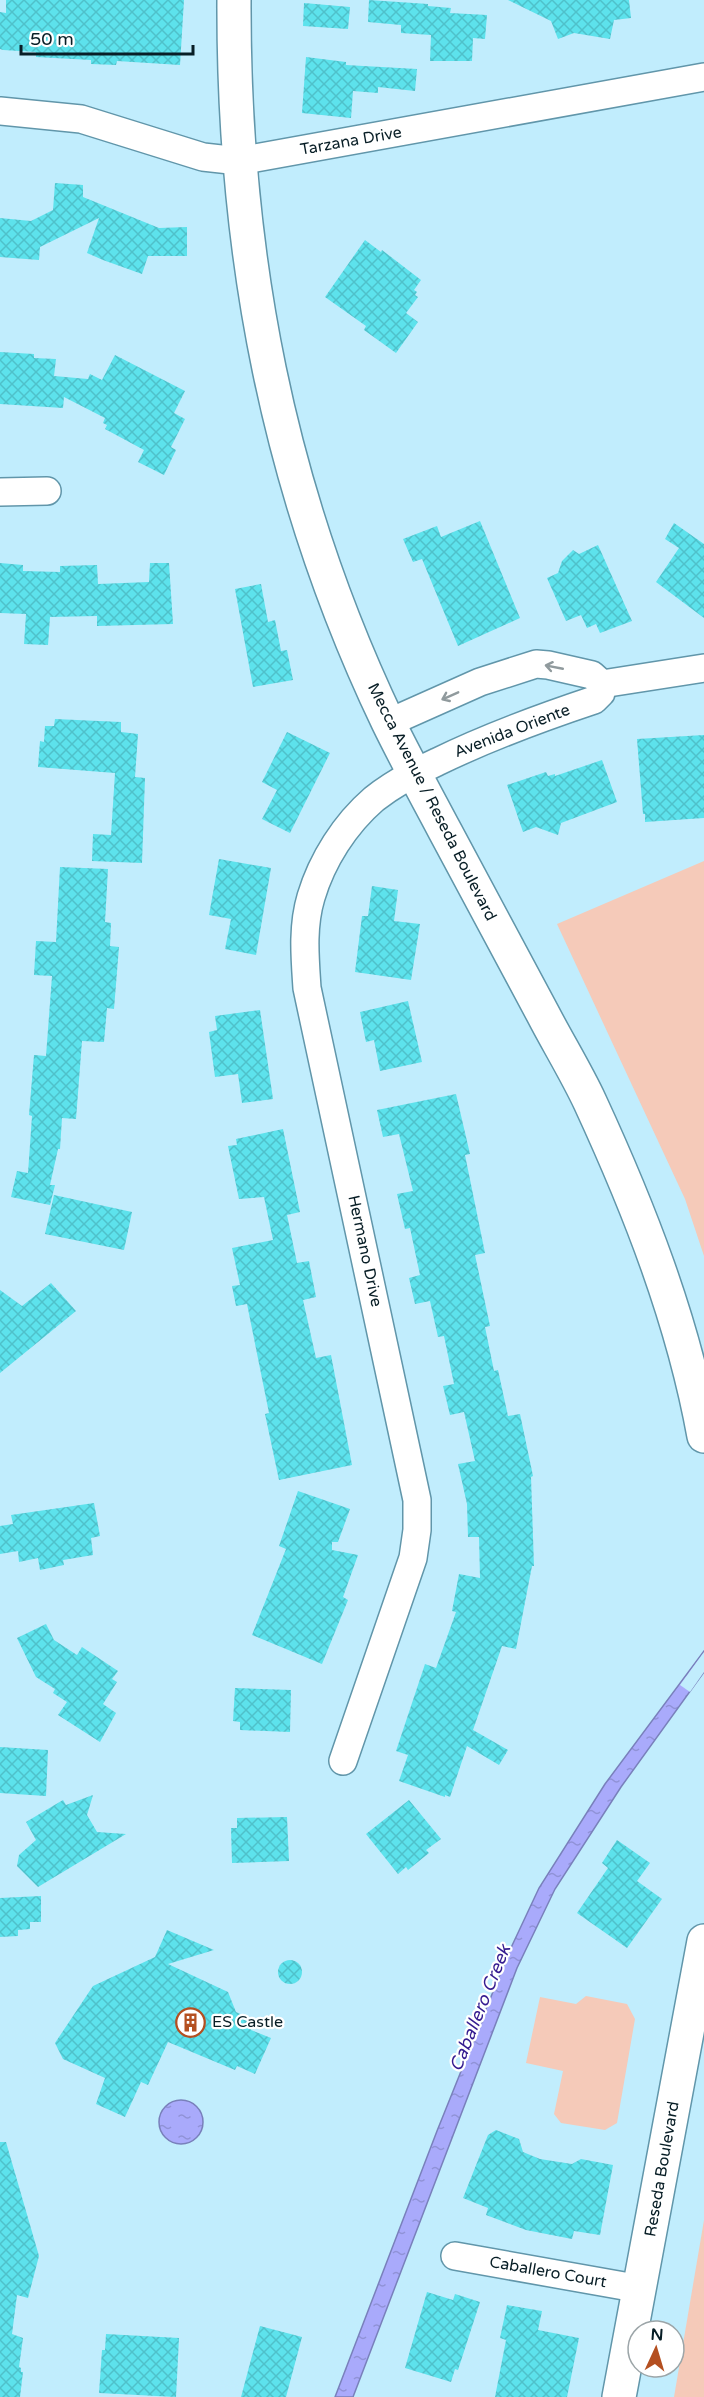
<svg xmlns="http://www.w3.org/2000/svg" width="704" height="2397" font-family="'Varela Round',sans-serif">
	<defs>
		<pattern id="water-ripples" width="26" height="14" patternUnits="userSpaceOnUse" patternTransform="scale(1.5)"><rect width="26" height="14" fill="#a9aafb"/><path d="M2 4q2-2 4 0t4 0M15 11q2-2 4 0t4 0" fill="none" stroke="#9092d7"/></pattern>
		<pattern id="building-cross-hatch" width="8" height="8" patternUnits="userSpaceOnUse" patternTransform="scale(1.5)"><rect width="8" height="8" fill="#5de2ec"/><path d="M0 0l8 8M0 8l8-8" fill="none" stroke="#4fc1ca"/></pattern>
	</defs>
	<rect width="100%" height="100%" fill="#c1edfd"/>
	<g fill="#f5cab9">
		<path d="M704,861V1256L685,1199L557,924Z"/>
		<path d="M586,1996L627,2004L635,2019L617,2123L605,2130L561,2123L554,2114L563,2071L526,2063L540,1997L576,2004Z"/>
		<path d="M704,2220V2397H674Z"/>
	</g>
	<g fill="url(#water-ripples)" stroke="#7980bb" stroke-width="1.5">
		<path d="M704,1651V1672L621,1787L555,1889L517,1968L353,2397H335L437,2131L509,1952L539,1888L605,1784Z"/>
		<circle cx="181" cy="2122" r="22"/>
	</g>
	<path fill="#c1edfd" d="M704,1652V1672L690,1692L680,1685Z"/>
	<g fill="url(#building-cross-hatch)">
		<path d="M6,0H184L180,65L117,61L116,65L91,64V60L36,57V52L3,50L0,49V12L6,13Z"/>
		<path d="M369,0L428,4V6L451,8L450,13L487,15L485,39L473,38L472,61H430L431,35L401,33V25L368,22Z"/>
		<path d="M508,0H629L631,18L614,20L610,39L574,33L558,39L551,21Z"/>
		<path d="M304,3L350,7L348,29L303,26Z"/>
		<path d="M306,57L346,62V65L417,69L415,91L378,87V93L353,91L351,118L302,113Z"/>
		<path d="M55,183L83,185V197L159,228L187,227V256H148L142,274L103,260L87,253L99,218L40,247L39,260L0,257V218L31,221L53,210Z"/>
		<path d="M365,240L381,252L382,250L421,280L414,290L417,292L415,295L418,297L406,313L418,322L396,353L364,330L366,326L325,297Z"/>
		<path d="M0,352L34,354V358L56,359L54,376L88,379L90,374L102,380L115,355L185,391L174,413L185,419L171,447L176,450L164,475L138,462L144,450L105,429L107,425L103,423L105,418L64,397L63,408L0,404Z"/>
		<path d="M480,521L520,618L458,646L422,559L413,562L403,539L437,526L441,537Z"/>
		<path d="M674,523L704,544V618L656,582L679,548L665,539Z"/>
		<path d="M598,545L632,621L600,633L596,624L587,628L581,615L566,621L547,578L558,573L562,561L573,550L579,554Z"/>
		<path d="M0,563L23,565V571L60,572V566L97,565L98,584L149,582L150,563H169L173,624L97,626V616L50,617L48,645L24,644L26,614L0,613Z"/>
		<path d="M261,584L268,622L275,620L281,651L287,650L293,680L253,687L235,589Z"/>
		<path d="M55,719L121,722V732L138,734L135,777L145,778L142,863L92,861L93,834L111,835L115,773L38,767L40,741L44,742L45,726H54Z"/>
		<path d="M287,732L330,753L290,833L262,819L277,790L262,782Z"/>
		<path d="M704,735V818L645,822V814H643L637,739Z"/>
		<path d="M602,760L617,802L561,823L558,835L536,827L523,832L507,785L546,772L548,776L555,774V776Z"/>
		<path d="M219,859L271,868L256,955L225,949L231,919L209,915Z"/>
		<path d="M60,867L108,869L105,922L111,923L110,946L119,947L114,1009L107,1008L104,1042L82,1041L76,1119L62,1118L60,1149H58L50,1185H55L50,1205L11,1197L17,1171L28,1173L32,1116L29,1115L34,1055L46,1056L52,976L34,975L36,941L56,942Z"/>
		<path d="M372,886L398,890L394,921L420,924L411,980L355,972L362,916H368Z"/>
		<path d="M408,1001L422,1062L380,1071L374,1040L366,1042L360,1012Z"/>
		<path d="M260,1010L273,1099L242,1103L238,1074L215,1077L209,1032L217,1030L215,1016Z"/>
		<path d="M456,1094L470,1154L465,1155L485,1253L475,1255L490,1326L485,1327L494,1371L498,1370L508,1416L520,1414L533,1476L531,1477L534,1566H532L516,1649L502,1646L473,1730L508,1750L499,1765L467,1746L450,1797L445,1795V1797L399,1781L408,1755L396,1751L425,1664L436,1668L456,1612L452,1611L459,1574L480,1578L479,1537H468L467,1504L458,1464L475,1461L464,1412L450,1415L443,1386L454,1384L444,1336L438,1337L430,1301L415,1304L409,1278L420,1275L410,1228L405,1229L397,1194L413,1191L399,1134L383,1137L377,1110Z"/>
		<path d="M283,1129L300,1212L287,1215L297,1263L309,1261L316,1297L303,1300L316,1358L331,1355L352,1465L279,1480L265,1414L269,1413L247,1304L236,1306L232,1286L240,1285L232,1248L273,1240L264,1197L239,1199L228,1146L237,1145L236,1139Z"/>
		<path d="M54,1195L132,1212L124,1250L45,1234Z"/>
		<path d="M51,1283L76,1311L0,1373V1290L22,1306Z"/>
		<path d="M298,1491L350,1509L338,1542H332V1550L358,1555L343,1597L348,1600L322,1664L252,1635L286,1549L279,1546Z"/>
		<path d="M94,1503L100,1536L91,1538L93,1555L63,1560L64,1565L40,1570L38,1558L19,1562L18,1551L0,1554V1526L13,1524L11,1515Z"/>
		<path d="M46,1624L54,1640L77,1655L82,1647L118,1671L112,1679L117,1682L103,1704L116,1713L100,1742L58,1715L67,1702L53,1693L55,1689L36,1677L17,1638Z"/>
		<path d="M235,1688L291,1690L290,1732L240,1730V1722L233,1721Z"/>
		<path d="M0,1747L48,1750L46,1796L0,1793Z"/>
		<path d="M93,1795L87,1815L97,1832L126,1834L38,1887L17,1866L19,1855L36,1840L26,1822L63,1800L66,1805Z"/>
		<path d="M409,1800L441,1839L426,1850L429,1853L408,1870L406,1867L398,1874L366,1834Z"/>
		<path d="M287,1817L289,1861L232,1863L231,1828H237V1818Z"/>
		<path d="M617,1840L650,1863L637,1881L662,1899L627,1948L577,1913L608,1868L602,1863Z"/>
		<path d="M41,1896V1922H30V1929L18,1930V1936L0,1937V1898Z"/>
		<path d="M167,1930L214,1950L168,1964L228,1992L236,2012L247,2017L246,2020L254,2024L251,2030L271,2038L255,2074L237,2066L235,2070L168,2042L148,2085L141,2082L125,2117L96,2104L105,2078L63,2059L55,2043L93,1986L155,1957Z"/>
		<circle cx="290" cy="1972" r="12"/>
		<path d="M496,2130L519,2139L523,2152L540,2159L572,2164L581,2159L613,2165L600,2235L574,2231L572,2239L526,2230L486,2215L488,2208L463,2198L488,2135Z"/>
		<path d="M0,2142H6L39,2256L28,2298L17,2295L12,2334L23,2338L19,2367L21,2368V2372H23L20,2397H0Z"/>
		<path d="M427,2292L453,2300L455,2294L480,2302L458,2370L455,2369L451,2382L405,2368Z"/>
		<path d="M507,2305L542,2311L538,2330L579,2338L567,2397H495L506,2340L500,2338Z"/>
		<path d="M260,2326L302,2337L286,2397H241Z"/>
		<path d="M106,2334L179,2338L176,2397L99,2393L102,2350H105Z"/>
	</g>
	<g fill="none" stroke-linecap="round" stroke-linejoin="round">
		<defs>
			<g id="minor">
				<path d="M0,111L81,119L203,157L239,161L704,77"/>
				<path d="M0,492L47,491"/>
				<path d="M602,684L704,668"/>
				<path d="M388,723L480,682L536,664L548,665L592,675L602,684"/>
				<path d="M343,1761L413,1558L417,1530V1500L307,988C305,958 302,927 311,897C322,860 345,824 374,799C393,784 415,772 437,762C488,737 540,718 594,700L601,693L602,684"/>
				<path d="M455,2256L641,2289"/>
			</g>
			<g id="secondary">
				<path d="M234,0C233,254 278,492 388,722C406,759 426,795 445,831C478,892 510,953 543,1014C558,1043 576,1072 590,1102C639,1208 683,1320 704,1436"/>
				<path d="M619,2397L704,1941"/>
			</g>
		</defs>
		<use href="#minor" stroke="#6196aa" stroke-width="30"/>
		<use href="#secondary" stroke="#6196aa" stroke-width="36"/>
		<use href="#minor" stroke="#fff" stroke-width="27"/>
		<use href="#secondary" stroke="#fff" stroke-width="33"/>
	</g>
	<defs><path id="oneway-shaft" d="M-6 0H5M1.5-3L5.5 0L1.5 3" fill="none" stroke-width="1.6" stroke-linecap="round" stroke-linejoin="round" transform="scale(1.5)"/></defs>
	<g stroke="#909a9d">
		<use href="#oneway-shaft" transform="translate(554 667) rotate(-169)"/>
		<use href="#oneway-shaft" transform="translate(450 696) rotate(156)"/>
	</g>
	<defs>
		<symbol id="building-ring" viewBox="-11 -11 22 22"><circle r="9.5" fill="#fff" stroke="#b44f20" stroke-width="1.5"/><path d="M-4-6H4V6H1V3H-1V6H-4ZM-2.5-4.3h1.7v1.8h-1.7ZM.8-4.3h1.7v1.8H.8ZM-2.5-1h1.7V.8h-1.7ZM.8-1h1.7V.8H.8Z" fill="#b44f20"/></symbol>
	</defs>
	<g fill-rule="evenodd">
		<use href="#building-ring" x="174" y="2006" width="33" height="33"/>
	</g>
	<g text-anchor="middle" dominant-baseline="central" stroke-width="4.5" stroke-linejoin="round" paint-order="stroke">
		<g font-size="16" fill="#081e26" stroke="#fff">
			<text transform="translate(351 141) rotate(-10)">Tarzana Drive</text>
			<text transform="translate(512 731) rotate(-21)">Avenida Oriente</text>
			<text transform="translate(432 802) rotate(63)">Mecca Avenue / Reseda Boulevard</text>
			<text transform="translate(365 1251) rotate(78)">Hermano Drive</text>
			<text transform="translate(662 2169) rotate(-80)">Reseda Boulevard</text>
			<text transform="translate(548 2272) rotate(10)">Caballero Court</text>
		</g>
		<g font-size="16" fill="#081e26" stroke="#fff" text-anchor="start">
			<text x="212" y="2022">ES Castle</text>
		</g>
		<g font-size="18" font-style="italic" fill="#351c90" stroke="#fff">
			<text transform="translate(480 2008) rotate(-68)">Caballero Creek</text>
		</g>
	</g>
	<g transform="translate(656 2349) rotate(4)"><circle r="28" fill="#ffffff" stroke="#9ca5a8" stroke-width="1.5"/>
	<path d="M0-4.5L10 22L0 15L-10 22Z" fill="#b44f20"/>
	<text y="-9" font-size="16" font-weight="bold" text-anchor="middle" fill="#081e26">N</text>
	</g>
	<path d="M21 45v9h172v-9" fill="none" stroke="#081e26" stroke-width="3"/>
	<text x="30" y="45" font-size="18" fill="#081e26" stroke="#ffffff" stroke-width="4.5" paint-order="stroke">50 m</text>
</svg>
